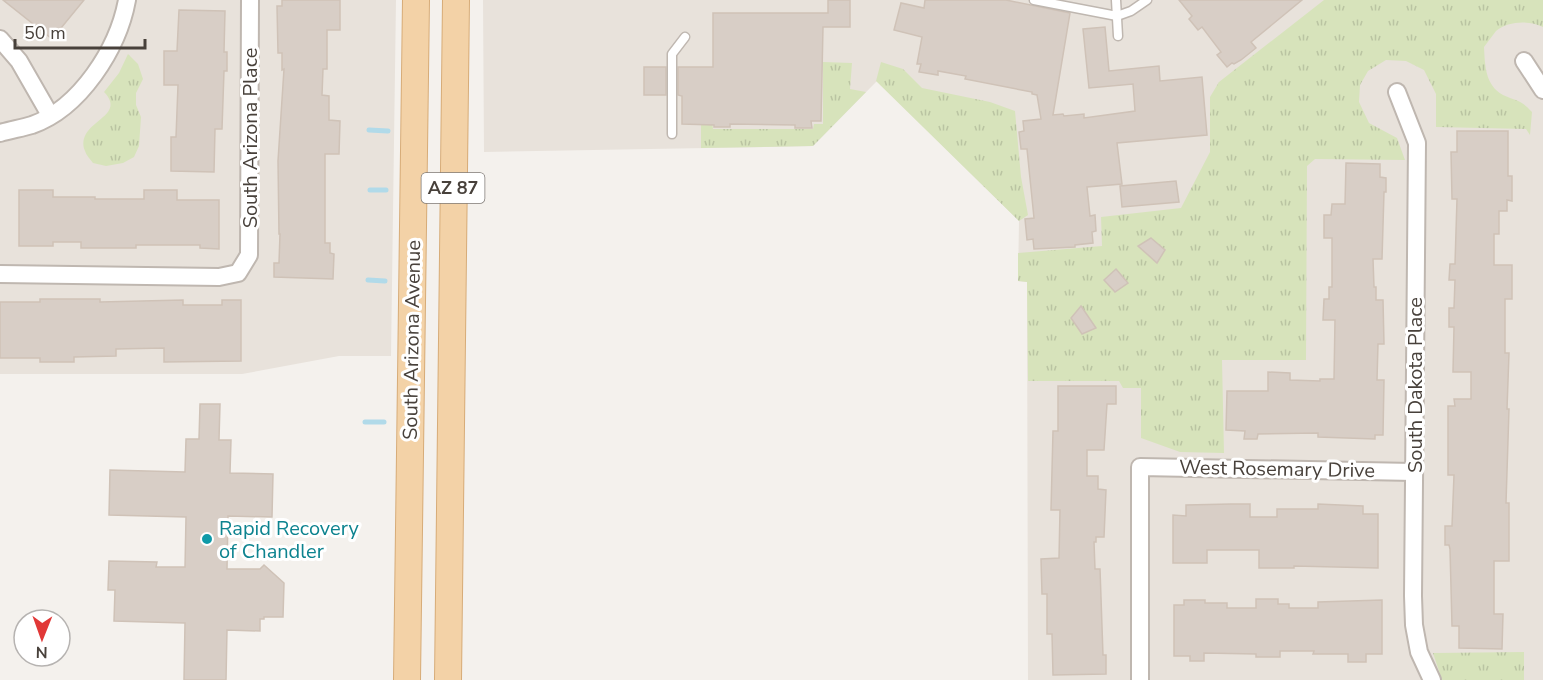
<svg xmlns="http://www.w3.org/2000/svg" width="1543" height="680" font-family="'Nunito Sans',sans-serif">
	<defs>
		<pattern id="grass-tufts" width="24" height="20" patternUnits="userSpaceOnUse" patternTransform="scale(1.5)"><rect width="24" height="20" fill="#d7e3bb"/><path d="M3 7l-1-3M5 7V3M7 7l1-3M15 17l-1-3M17 17v-4M19 17l1-3" fill="none" stroke="#bac4a2"/></pattern>
	</defs>
	<rect width="100%" height="100%" fill="#f4f1ed"/>
	<g fill="#e8e2db">
		<path d="M0,0H396L391,356H339L242,374H0Z"/>
		<path d="M483,0H1543V680H1028L1027,282L1018,281L1019,221L877,81L813,146L484,152Z"/>
	</g>
	<g fill="url(#grass-tufts)">
		<path d="M1324,0H1543V27C1529,20 1508,21 1496,31C1492,36 1488,42 1484,47C1485,65 1485,85 1503,95C1518,102 1520,99 1532,112L1530,135L1526,129L1436,127V94L1424,70L1406,61L1386,60L1368,71L1360,85L1359,102L1369,123L1397,138L1405,160L1315,159L1307,166L1306,360H1222L1224,453L1180,452L1141,438V388H1123L1119,381H1028L1027,282L1018,281V253L1102,246L1101,217L1181,208L1210,152V97L1219,82Z"/>
		<path d="M128,54L138,64L143,79L136,93V105L141,117L139,146L134,157L123,163L106,166L93,163C90,159 86,155 85,151C74,121 129,118 104,92L119,73Z"/>
		<path d="M823,62L852,63L850,89L866,92L813,146L701,148V119L712,122L713,129H813L814,124H823Z"/>
		<path d="M881,62L903,69L922,88L990,102L1015,111L1021,177L1028,215L1019,221L876,81Z"/>
		<path d="M1524,652V680H1442L1433,653Z"/>
	</g>
	<g fill="none" stroke-linecap="round" stroke-linejoin="round">
		<g stroke="#b1dae9" stroke-width="5">
			<path d="M369,130L388,131"/>
			<path d="M370,190H386"/>
			<path d="M368,280L385,281"/>
			<path d="M365,422H384"/>
		</g>
	</g>
	<g fill="#d8cec6" stroke="#cfc2b7" stroke-width="1.5">
		<path d="M3,0H84L52,39Z"/>
		<path d="M282,0H340V30H327V69H323L322,95L329,96V120L340,121L339,154H325V243H330V253L334,254L333,279L274,277V263H279L280,234H279L278,161L284,69L282,70V53H278L277,6H282Z"/>
		<path d="M828,0H850V27H823L821,121H811L812,128H795V125L730,124V127H714V125L682,124V96L678,95V67H713V13H828Z"/>
		<path d="M925,0H1006L1070,13L1053,115L1063,114L1064,116L1084,114V118L1135,111L1133,84L1089,88L1083,29L1105,27L1109,71L1159,66L1160,81L1202,77L1207,135L1117,143L1122,184L1087,187L1090,216L1095,215L1096,231L1092,232L1093,243L1075,245V247L1034,249L1033,239L1027,240L1025,219L1034,218L1027,149H1021L1019,132L1024,131L1023,121L1041,119L1037,95L1032,94V92L965,79L966,76L938,71V75L919,72L921,64H917L922,37L894,30L901,3L924,8Z"/>
		<path d="M1179,0H1302L1251,42L1256,48L1241,60L1234,64L1232,63L1227,67L1217,55L1221,52L1202,27L1198,30L1189,19L1192,16Z"/>
		<path d="M179,10L225,11L224,52H227V71H224L222,129H215L214,172L171,171V137H176L178,85H164V51H177Z"/>
		<rect x="644" y="67" width="22" height="28"/>
		<path d="M1457,131H1508V176H1512V201L1507,200V211H1499V234H1494V265H1512V299H1505V353H1509L1507,409H1509L1506,503H1509V561H1494V614H1503L1502,649L1459,648V626H1452L1450,549L1449,545H1445V526H1452L1454,475H1448V406H1455L1454,399H1471V372H1453L1454,327H1449V308H1454L1455,280H1449L1450,264H1455L1457,199H1452L1451,152H1457Z"/>
		<path d="M1346,163L1380,164V177L1386,178V192H1384L1382,259H1373L1374,287H1376V300H1383L1384,344H1378L1377,380H1384L1383,435H1375V439L1318,437V433L1258,434L1257,439H1244L1245,431L1226,430L1227,391H1268V372L1290,373V380L1320,381V379H1334L1335,320H1323L1324,299H1329V287H1332V238H1324V215H1331L1332,204H1345Z"/>
		<path d="M1176,181L1179,202L1122,207L1120,186Z"/>
		<path d="M19,190H53V197H95V199H144V190H177V200H219V249L200,248V245H136V248H81V242H53V246H19Z"/>
		<path d="M1151,238L1165,250L1157,263L1138,246Z"/>
		<path d="M1116,269L1128,283L1115,292L1104,280Z"/>
		<path d="M40,299H100V302L183,300V305H222V300H241V361L164,362V348L116,349V356L74,357V362H40V358H0V302H40Z"/>
		<path d="M1081,306L1096,328L1082,334L1071,318Z"/>
		<path d="M1058,386H1116V404H1107L1104,450H1087V476H1098V489L1106,490L1104,537H1096V542H1094L1095,569H1100L1103,655H1106V674L1053,675L1052,634H1047V594H1042L1041,559L1059,558L1060,510H1051L1053,431H1058Z"/>
		<path d="M200,404H220L219,440H231L230,473L273,474L272,517L228,516L227,569H260L264,565L284,583L283,617H264V619H260V631L227,630L226,680H184L185,623L114,621L115,590H108L109,561L157,562L156,567H185L186,517L109,515L110,470L185,472L186,439H199Z"/>
		<path d="M1231,504H1250V517H1277V509H1318V504L1363,506V514H1378V568L1294,566V568H1259V550H1207V563H1173V515L1186,516V505Z"/>
		<path d="M1256,599H1278V604H1289V608H1318V602L1382,600V654H1366V662H1348V654H1313L1314,651H1280V657H1256V654L1204,653V661H1190V656H1174V605H1184V600H1205V603H1227V608H1256Z"/>
	</g>
	<g fill="none" stroke-linecap="round" stroke-linejoin="round">
		<defs>
			<g id="lane">
				<path d="M1034,0L1117,16L1131,11L1147,0"/>
				<path d="M1116,0L1118,36"/>
				<path d="M672,134V54L685,37"/>
			</g>
			<g id="street">
				<path d="M0,39L19,61L50,115"/>
				<path d="M1524,61L1543,90"/>
				<path d="M1397,92L1417,143L1413,596L1414,625L1419,652L1432,680"/>
				<path d="M0,133C10,130 22,128 32,125C80,108 118,49 127,0"/>
				<path d="M0,274L219,277L238,273L249,255L250,0"/>
				<path d="M1140,680V467L1414,472"/>
			</g>
			<g id="primary">
				<path d="M407,680L416,0"/>
				<path d="M448,680L456,0"/>
			</g>
		</defs>
		<use href="#lane" stroke="#bfb7b0" stroke-width="11"/>
		<use href="#street" stroke="#bfb7b0" stroke-width="20"/>
		<use href="#primary" stroke="#d7ac78" stroke-width="28"/>
		<use href="#lane" stroke="#fff" stroke-width="8"/>
		<use href="#street" stroke="#fff" stroke-width="16"/>
		<use href="#primary" stroke="#f3d2a7" stroke-width="26"/>
	</g>
	<circle fill="#0f9aa8" stroke="#fff" stroke-width="2" cx="207" cy="539" r="6"/>
	<g text-anchor="middle" dominant-baseline="central" stroke-width="6" stroke-linejoin="round" paint-order="stroke">
		<rect fill="#fff" stroke="#7f7a76" stroke-width="1.5" x="421.5" y="173" width="63" height="30" rx="4.5"/>
		<g font-size="18" font-weight="bold" fill="#48413b">
			<text x="453" y="188">AZ 87</text>
		</g>
		<g font-size="20" fill="#48413b" stroke="#fff">
			<text transform="translate(250 138) rotate(-90)">South Arizona Place</text>
			<text transform="translate(412 340) rotate(-89)">South Arizona Avenue</text>
			<text transform="translate(1415 385) rotate(-90)">South Dakota Place</text>
			<text transform="translate(1277 469) rotate(1)">West Rosemary Drive</text>
		</g>
		<g font-size="20" fill="#0d838f" stroke="#fff" text-anchor="start">
			<text x="219" y="528">Rapid Recovery<tspan x="219" dy="23">of Chandler</tspan></text>
		</g>
	</g>
	<g transform="translate(42 638) rotate(181)"><circle r="28" fill="#ffffff" stroke="#b6b3b1" stroke-width="1.5"/>
	<path d="M0-4.5L10 22L0 15L-10 22Z" fill="#e13837"/>
	<text y="-9" font-size="16" font-weight="bold" text-anchor="middle" fill="#48413b">N</text>
	</g>
	<path d="M15 39v9h130v-9" fill="none" stroke="#48413b" stroke-width="3"/>
	<text x="24" y="39" font-size="18" fill="#48413b" stroke="#ffffff" stroke-width="4.5" paint-order="stroke">50 m</text>
</svg>
